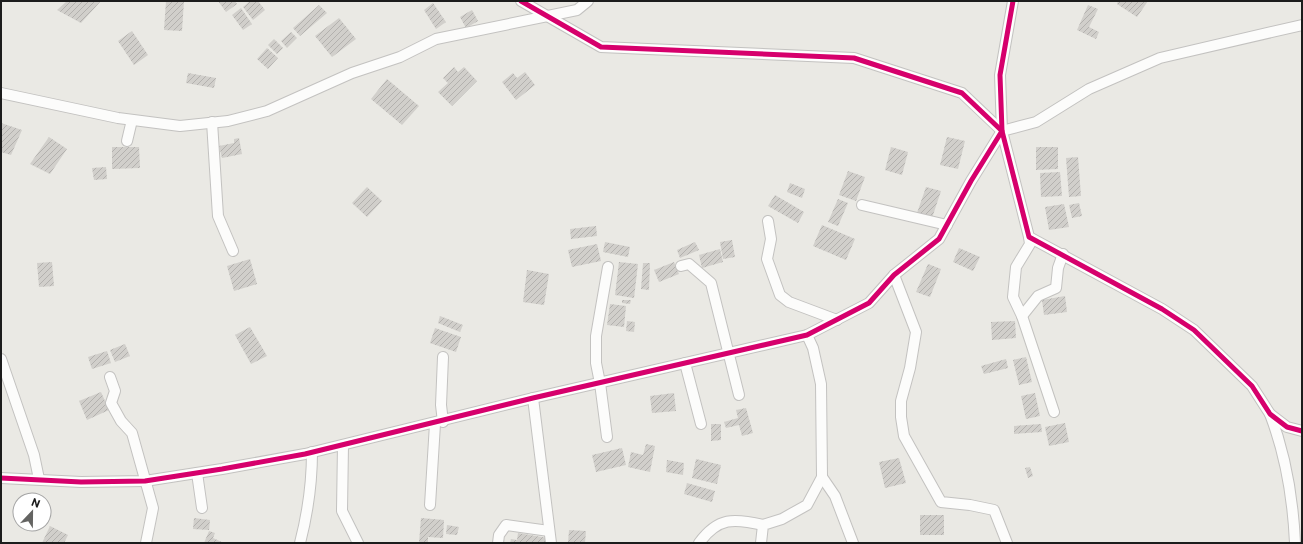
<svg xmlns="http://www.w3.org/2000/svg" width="1303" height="544" font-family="Commissioner,sans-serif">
	<defs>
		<pattern id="building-hatch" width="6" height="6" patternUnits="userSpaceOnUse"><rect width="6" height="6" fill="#d1cfcb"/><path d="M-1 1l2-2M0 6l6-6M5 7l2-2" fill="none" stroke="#b3b1ae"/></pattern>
	</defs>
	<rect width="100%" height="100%" fill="#eae9e4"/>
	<g fill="url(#building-hatch)">
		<path d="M67,1H101L81,23L57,10Z"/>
		<path d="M166,1H184L182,31L164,30Z"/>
		<path d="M218,1H235L237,4L226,12Z"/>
		<path d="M250,1H258L265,10L253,20L243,7Z"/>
		<path d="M1118,1H1148L1137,17L1117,4Z"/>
		<path d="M433,3L446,22L436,29L424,10Z"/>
		<path d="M319,5L327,13L300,36L293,28Z"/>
		<path d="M1088,5L1098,9L1089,27L1099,32L1096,39L1077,30Z"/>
		<path d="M241,8L252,24L243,30L232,15Z"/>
		<path d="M472,10L478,21L466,28L460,17Z"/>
		<path d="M339,18L356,39L332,57L315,36Z"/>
		<path d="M132,31L148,55L134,65L118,41Z"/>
		<path d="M291,32L297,38L287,48L281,41Z"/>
		<path d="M274,39L283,48L277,54L268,45Z"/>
		<path d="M267,48L278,58L268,69L257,59Z"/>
		<path d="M454,67L458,72L464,67L477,81L452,106L438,92L448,83L443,78Z"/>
		<path d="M525,72L535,85L516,100L502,82L513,73L517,78Z"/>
		<path d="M188,73L216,78L214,88L186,83Z"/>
		<path d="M387,79L419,106L402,125L371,99Z"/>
		<path d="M1,123L22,130L11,155L1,152Z"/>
		<path d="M49,137L67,149L50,174L30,164Z"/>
		<path d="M947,137L965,141L958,169L940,165Z"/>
		<path d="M239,138L242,154L222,158L219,146L234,143V139Z"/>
		<path d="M112,147H139L140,168L112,169Z"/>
		<path d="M891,147L908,152L902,175L885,170Z"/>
		<path d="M1036,147H1058V169L1036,170Z"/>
		<path d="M1078,157L1081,196L1069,197L1066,158Z"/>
		<path d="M106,167L107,179L94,180L92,168Z"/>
		<path d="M848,171L865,177L856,201L839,195Z"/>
		<path d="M1060,172L1062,196L1041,197L1040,173Z"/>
		<path d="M790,183L805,189L802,198L787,192Z"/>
		<path d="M367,187L382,201L367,217L352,203Z"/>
		<path d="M926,187L941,191L932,218L917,213Z"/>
		<path d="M775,195L804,212L798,223L768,206Z"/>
		<path d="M838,199L848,203L838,226L828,222Z"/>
		<path d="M1079,203L1082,216L1072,218L1069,205Z"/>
		<path d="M1064,204L1069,227L1049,230L1045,207Z"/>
		<path d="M822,225L855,239L846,260L813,246Z"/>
		<path d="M596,226L597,236L571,239L570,229Z"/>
		<path d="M732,240L735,257L723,259L720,242Z"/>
		<path d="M605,242L630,247L628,257L603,252Z"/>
		<path d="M695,242L699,250L680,258L677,250Z"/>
		<path d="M597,244L601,261L572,267L568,250Z"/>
		<path d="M959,248L980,257L973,271L953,262Z"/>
		<path d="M720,249L723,262L702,268L699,255Z"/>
		<path d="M250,259L257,284L234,291L227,266Z"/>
		<path d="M52,262L54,286L39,287L37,263Z"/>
		<path d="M619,262L638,264L634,298L615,295Z"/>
		<path d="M674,262L679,274L659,282L654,270Z"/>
		<path d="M643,263H650L649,290L641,289Z"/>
		<path d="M928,264L941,269L930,297L916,292Z"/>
		<path d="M527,270L549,274L544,305L523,302Z"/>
		<path d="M1065,296L1067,312L1044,315L1042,300Z"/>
		<path d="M622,300H631L630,304L622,303Z"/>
		<path d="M610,304L626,306L624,327L607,325Z"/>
		<path d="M440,316L463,325L460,332L438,323Z"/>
		<path d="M627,321L635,322L634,332L626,331Z"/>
		<path d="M1015,321L1016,338L992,340L991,322Z"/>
		<path d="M250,327L267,356L251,364L235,335Z"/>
		<path d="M435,328L461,337L456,352L430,343Z"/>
		<path d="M125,344L130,356L115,362L110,350Z"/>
		<path d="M107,351L111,363L92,369L88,357Z"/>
		<path d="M1026,357L1032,382L1019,385L1013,360Z"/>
		<path d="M1006,359L1008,368L984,374L981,366Z"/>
		<path d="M101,392L109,410L87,420L79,401Z"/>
		<path d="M674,393L676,411L652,413L650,396Z"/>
		<path d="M1035,393L1040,416L1026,419L1021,396Z"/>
		<path d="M746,408L753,433L742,436L739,425L726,428L724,422L738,418L736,410Z"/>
		<path d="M1065,423L1069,442L1049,446L1045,427Z"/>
		<path d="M711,424H721V440L711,441Z"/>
		<path d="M1041,424L1042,432L1014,434V426Z"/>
		<path d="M646,444L655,446L650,472L628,467L631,452L643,455Z"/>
		<path d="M622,448L626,465L596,472L592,455Z"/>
		<path d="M899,458L906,483L885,488L879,462Z"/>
		<path d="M696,459L721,465L717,484L692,478Z"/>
		<path d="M667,460L684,463L683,475L666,472Z"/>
		<path d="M1030,467L1033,476L1028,478L1025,468Z"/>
		<path d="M687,483L715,491L712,502L684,494Z"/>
		<rect x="920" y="515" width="24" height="20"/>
		<path d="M194,518L210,520L209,530L193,529Z"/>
		<path d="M421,518L444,520L443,538L428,537V543H419Z"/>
		<path d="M447,525L459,527L457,535L446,534Z"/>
		<path d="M50,526L68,535L64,543H42Z"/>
		<path d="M569,530L586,531L585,543H568Z"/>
		<path d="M209,531L215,533L213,538L224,543H204Z"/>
		<path d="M518,533L548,538V543H510L511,539L517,540Z"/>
	</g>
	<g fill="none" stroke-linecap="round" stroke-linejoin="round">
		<defs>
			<g id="minor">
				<path d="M521,1L601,47L854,58L962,93L1002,131L1029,237L1162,309L1194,330L1252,386L1270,414L1287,427L1302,431"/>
				<path d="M1,93L118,118L180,126L228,121L267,111L352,73L400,57L436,39L577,10L588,1"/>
				<path d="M212,122L218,216L233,251"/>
				<path d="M1002,131L1036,122L1089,89L1160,58L1302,25"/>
				<path d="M127,141L132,120"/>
				<path d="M862,205L947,225"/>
				<path d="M768,221L771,239L767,259L780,295L789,302L837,320"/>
				<path d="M1029,237L1030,244L1016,267L1013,297L1022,316L1054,412"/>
				<path d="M681,266L689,264L711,283L739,395"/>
				<path d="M894,275L916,332L910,368L901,401V417L904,436L941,502L970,505L994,510L1007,543"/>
				<path d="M1022,316L1038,296L1056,288L1058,268L1063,254"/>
				<path d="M807,335L813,348L821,384L822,477L835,496L853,543"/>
				<path d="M1,359L34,455L39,479"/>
				<path d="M685,363L701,424"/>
				<path d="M110,377L115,391L111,403L121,421L132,433L153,508L146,543"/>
				<path d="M533,398L551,543"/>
				<path d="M1270,414C1286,456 1293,498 1295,543"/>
				<path d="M443,422L441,405L443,357"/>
				<path d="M607,437L600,383L596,363V336L608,267"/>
				<path d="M343,445L342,511L358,543"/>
				<path d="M197,473L202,508"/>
				<path d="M1,478L81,482L145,481L222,469L305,454L533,398L807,335L869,303L894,275L939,239L971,181L1002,131L1000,75L1013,1"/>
				<path d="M430,505L435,424"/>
				<path d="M300,543C308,512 312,484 312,452"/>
				<path d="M498,543L499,535L506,525L549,531"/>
				<path d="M699,543C718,517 734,518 763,525"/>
				<path d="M761,543L763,525L782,519L807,505L822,477"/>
			</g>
		</defs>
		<use href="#minor" stroke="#c3c2c0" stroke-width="12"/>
		<use href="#minor" stroke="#fcfcfb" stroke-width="10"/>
		<defs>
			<g id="cycleway">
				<path d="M521,1L601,47L854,58L962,93L1002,131L1029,237L1162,309L1194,330L1252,386L1270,414L1287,427L1302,431"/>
				<path d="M1,478L81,482L145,481L222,469L305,454L533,398L807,335L869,303L894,275L939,239L971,181L1002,131L1000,75L1013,1"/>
			</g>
		</defs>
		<use href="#cycleway" stroke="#fff" stroke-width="8"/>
		<use href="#cycleway" stroke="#d6006c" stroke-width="5"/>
	</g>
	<rect width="1303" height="544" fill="none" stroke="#1c1c1c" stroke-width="4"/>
	<g transform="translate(32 512) rotate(22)"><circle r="19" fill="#ffffff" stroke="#a4a4a4"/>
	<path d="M0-3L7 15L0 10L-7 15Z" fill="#646462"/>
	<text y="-6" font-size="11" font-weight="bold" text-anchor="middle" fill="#1c1c1c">N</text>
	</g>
</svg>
